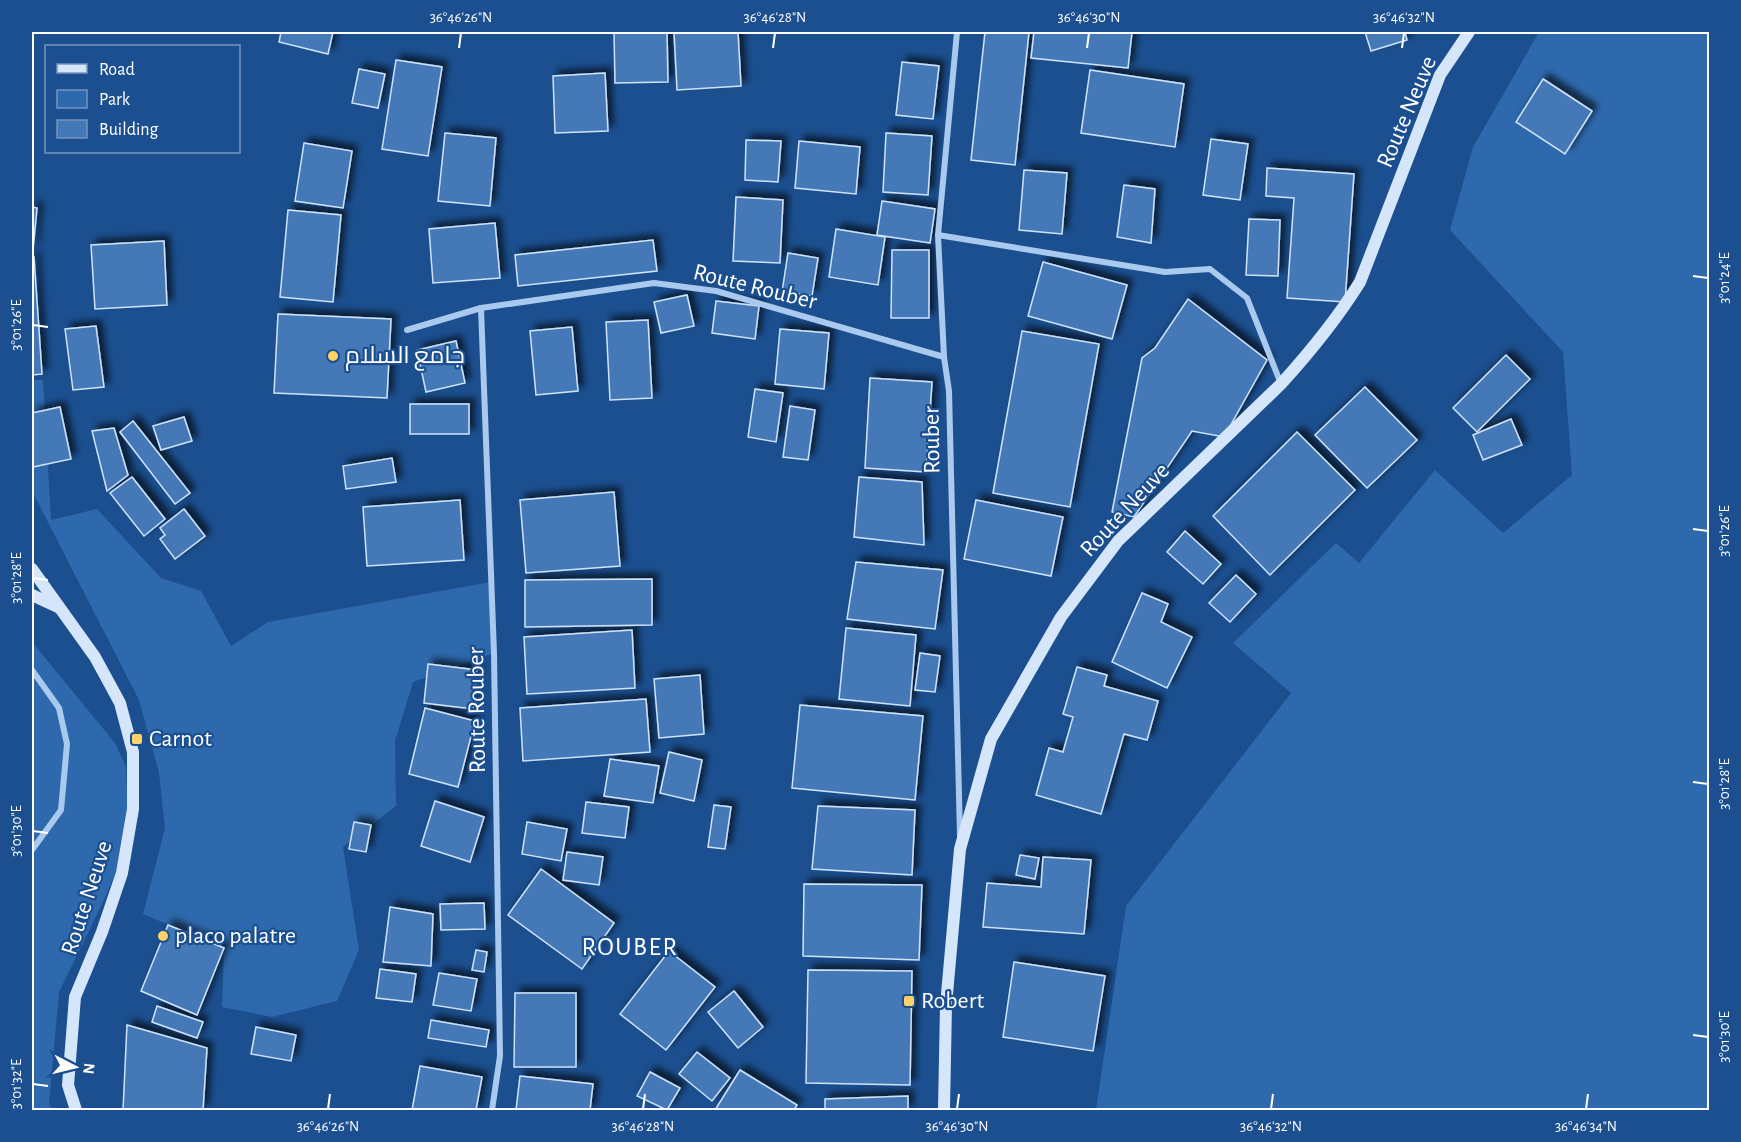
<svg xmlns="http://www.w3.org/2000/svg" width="1741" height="1142" font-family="'Alegreya Sans',Cairo,sans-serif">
	<defs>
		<filter id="shadow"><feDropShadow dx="5.5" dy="-5.5" stdDeviation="3" flood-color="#0009"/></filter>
	</defs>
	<rect width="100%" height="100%" fill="#1b4f8f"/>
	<g fill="#2e69ad">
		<path d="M1539,32H1709V1110H1096L1126,906L1291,693L1233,643L1336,543L1359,563L1435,470L1503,533L1572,475L1563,352L1450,230L1473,147Z"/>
		<path d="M32,380H43L51,520L97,509L161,578L201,591L231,646L268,622L491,582L494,653L413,682L395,741L396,806L343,847L359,950L337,1001L272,1017L222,1007L224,948L143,914L165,828L159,773L139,700L32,491Z"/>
		<path d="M32,642L115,743L126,767L128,815L119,864L105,898L59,992L49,1103L52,1110H32Z"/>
	</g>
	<g fill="#4478b7" stroke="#cfe3fa" stroke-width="1.5" filter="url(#shadow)">
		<path d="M281,32H333L328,54L279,42Z"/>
		<path d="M614,32H667L668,82L615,83Z"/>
		<path d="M674,32H738L741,86L677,90Z"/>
		<path d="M985,32H1029L1015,165L971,160Z"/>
		<path d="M1034,32H1132L1128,68L1031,58Z"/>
		<path d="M1365,32H1405L1407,40L1371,51Z"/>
		<path d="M396,60L442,67L428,156L382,149Z"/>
		<path d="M902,62L939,66L933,119L896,115Z"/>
		<path d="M359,69L385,74L378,108L352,103Z"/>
		<path d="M1090,70L1184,84L1175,147L1081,133Z"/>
		<path d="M605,73L608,131L555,133L553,76Z"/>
		<path d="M1543,79L1592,111L1565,154L1516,122Z"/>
		<path d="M445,133L496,138L490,206L438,201Z"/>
		<path d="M886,133L932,136L928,195L883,192Z"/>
		<path d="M1211,139L1248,144L1240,200L1203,195Z"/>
		<path d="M746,140L781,141L778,182L745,180Z"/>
		<path d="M799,141L860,147L856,194L795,188Z"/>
		<path d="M304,143L352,151L343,208L295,201Z"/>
		<path d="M1267,168L1354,174L1345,302L1287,298L1294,198L1266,196Z"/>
		<path d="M1024,170L1067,173L1062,234L1019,230Z"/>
		<path d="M1124,185L1155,189L1151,243L1117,237Z"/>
		<path d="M736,197L783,200L780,263L733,261Z"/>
		<path d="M882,201L935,209L930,243L877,235Z"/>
		<path d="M32,207L37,208L33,250H32Z"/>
		<path d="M288,210L341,215L333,302L280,297Z"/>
		<path d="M1249,219L1280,220L1278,276L1246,275Z"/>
		<path d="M495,223L500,278L433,283L429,229Z"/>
		<path d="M836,229L885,237L878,285L829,277Z"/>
		<path d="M653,240L657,271L518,286L515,255Z"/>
		<path d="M164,241L167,305L95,309L91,245Z"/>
		<path d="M892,250H929V318H891Z"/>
		<path d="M788,253L818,258L812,296L782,292Z"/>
		<path d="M32,257H34L42,374L32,375Z"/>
		<path d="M1043,262L1127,285L1112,339L1028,316Z"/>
		<path d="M687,295L694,326L661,333L654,302Z"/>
		<path d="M1188,299L1267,360L1224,437L1192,431L1134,517L1112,512L1142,358L1155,348Z"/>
		<path d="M716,301L759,306L755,339L712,333Z"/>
		<path d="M278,314L391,319L387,398L274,393Z"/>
		<path d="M648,320L652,398L610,400L606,322Z"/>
		<path d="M96,326L104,387L73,390L65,329Z"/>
		<path d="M572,327L578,391L536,395L530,331Z"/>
		<path d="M780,329L829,333L824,389L775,384Z"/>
		<path d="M1022,331L1099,344L1070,507L993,493Z"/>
		<path d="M456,341L465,383L426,392L417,350Z"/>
		<path d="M1506,355L1530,379L1477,432L1453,408Z"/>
		<path d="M870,378L932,382L926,472L865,468Z"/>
		<path d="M1365,387L1417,440L1367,488L1315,435Z"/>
		<path d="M755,389L783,393L776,442L748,437Z"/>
		<rect x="410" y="404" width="59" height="30"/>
		<path d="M790,406L815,410L808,460L783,457Z"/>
		<path d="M60,407L71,459L33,467L32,413Z"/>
		<path d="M184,417L192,441L161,450L153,426Z"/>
		<path d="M1511,419L1522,445L1483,460L1473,435Z"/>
		<path d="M133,421L190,493L175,504L120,432Z"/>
		<path d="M114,428L128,475L107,491L92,431Z"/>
		<path d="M1297,432L1355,490L1270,575L1213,516Z"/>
		<path d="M392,458L396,482L346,489L343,466Z"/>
		<path d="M132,477L165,519L144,536L110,493Z"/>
		<path d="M859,477L922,482L924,545L854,537Z"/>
		<path d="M614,492L620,566L526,573L520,500Z"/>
		<path d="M460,500L464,560L367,566L363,507Z"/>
		<path d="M976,500L1063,517L1051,576L964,559Z"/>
		<path d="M184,509L205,536L175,559L160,539L165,535L160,528Z"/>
		<path d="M1185,531L1221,564L1203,584L1167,552Z"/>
		<path d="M856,562L943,570L935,629L847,619Z"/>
		<path d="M1236,575L1256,594L1230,622L1209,603Z"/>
		<path d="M652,579V625L525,627V580Z"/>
		<path d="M1142,593L1168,604L1161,622L1192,637L1167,688L1112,662Z"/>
		<path d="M846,628L916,635L910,706L839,699Z"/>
		<path d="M632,630L635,688L527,694L524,637Z"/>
		<path d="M920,653L940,656L935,692L915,690Z"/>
		<path d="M428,664L477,670L473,709L424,703Z"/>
		<path d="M1077,667L1107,675L1104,686L1158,701L1147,740L1124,734L1101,814L1036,795L1049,748L1063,752L1073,717L1063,714Z"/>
		<path d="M700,675L704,734L659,738L654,679Z"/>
		<path d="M646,699L650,752L523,761L520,708Z"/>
		<path d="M800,705L923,716L915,800L792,788Z"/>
		<path d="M425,708L475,721L458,787L409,774Z"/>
		<path d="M669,752L702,760L694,801L660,793Z"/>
		<path d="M610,759L659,766L653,803L604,796Z"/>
		<path d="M435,801L484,817L470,862L421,846Z"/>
		<path d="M586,802L629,807L625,838L582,833Z"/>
		<path d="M714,805L731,807L725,849L708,847Z"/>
		<path d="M818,806L915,810L912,875L812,869Z"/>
		<path d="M354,822L371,825L366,852L349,849Z"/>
		<path d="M527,822L567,829L561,861L522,854Z"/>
		<path d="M567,852L603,857L599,885L563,880Z"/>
		<path d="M1020,855L1039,858L1035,879L1016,875Z"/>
		<path d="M1043,857L1091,860L1084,934L983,927L987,883L1041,887Z"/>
		<path d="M541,869L614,923L582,969L508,915Z"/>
		<path d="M804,884L922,885L919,960L803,956Z"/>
		<path d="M484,903L485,929L441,930L440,904Z"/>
		<path d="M390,907L433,914L431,966L383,962Z"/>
		<path d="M168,925L224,948L197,1015L141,991Z"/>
		<path d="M476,950L487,952L484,972L472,970Z"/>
		<path d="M669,951L715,987L666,1050L620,1014Z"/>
		<path d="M1014,962L1105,976L1093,1051L1003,1037Z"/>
		<path d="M380,969L416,974L412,1002L376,998Z"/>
		<path d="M808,970L912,971L910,1085L806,1083Z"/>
		<path d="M439,973L477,979L471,1011L433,1005Z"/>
		<path d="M734,991L763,1027L738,1048L708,1012Z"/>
		<path d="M515,993H576V1067H514Z"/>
		<path d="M157,1006L203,1022L197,1038L152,1022Z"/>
		<path d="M431,1020L489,1030L486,1047L428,1038Z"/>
		<path d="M127,1025L207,1048L203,1110H123Z"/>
		<path d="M256,1027L296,1035L291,1061L251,1054Z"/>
		<path d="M697,1052L730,1078L712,1101L679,1074Z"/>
		<path d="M420,1066L482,1077L476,1110H412Z"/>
		<path d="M740,1070L797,1105L794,1110H715Z"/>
		<path d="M650,1072L680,1088L667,1110L637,1096Z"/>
		<path d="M520,1076L593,1084L590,1110H516Z"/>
		<path d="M908,1096V1110H825V1099Z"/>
	</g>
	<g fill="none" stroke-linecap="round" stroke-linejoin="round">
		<g stroke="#a9c9ee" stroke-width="6">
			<path d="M957,32L938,235L944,357L949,391L960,836"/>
			<path d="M938,235L1165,272L1210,269L1247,298L1281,384"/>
			<path d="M481,308L494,653L500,1056L492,1110"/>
			<path d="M407,330L481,308L654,283L716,291L944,357"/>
			<path d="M32,670L59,708L67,744L61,810L32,850"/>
		</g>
		<g stroke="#d6e6fa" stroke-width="12">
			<path d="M32,569L95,657L120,703L133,752V809L122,873L102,932L75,997L68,1085L76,1110"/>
			<path d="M32,595L58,607"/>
			<path d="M944,1110L946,1005L960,849L991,739L1061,617L1118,541L1281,384C1310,352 1337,319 1360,282L1440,75L1469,32"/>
		</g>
	</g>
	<path fill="none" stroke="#fff" stroke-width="2" d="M459,48L461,33M773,48L775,33M1087,48L1089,33M1402,48L1404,33M1693,276L1708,278M33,325L48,327M1693,529L1708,531M33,578L48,580M1693,782L1708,784M33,831L48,833M1693,1035L1708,1037M33,1084L48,1086M328,1109L330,1094M643,1109L645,1094M957,1109L959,1094M1271,1109L1273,1094M1586,1109L1588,1094"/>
	<g fill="#ffd166" stroke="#1b4f8f" stroke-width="2">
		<circle cx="333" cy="356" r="6"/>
		<rect x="131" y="733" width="12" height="12" rx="3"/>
		<circle cx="163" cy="936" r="6"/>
		<rect x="903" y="995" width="12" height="12" rx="3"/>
	</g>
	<g text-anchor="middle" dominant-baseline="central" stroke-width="4.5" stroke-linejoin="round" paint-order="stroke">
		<g font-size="24" fill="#fff" stroke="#1b4f8f">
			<text transform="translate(1407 112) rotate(-67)">Route Neuve</text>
			<text transform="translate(755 287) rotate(14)">Route Rouber</text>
			<text transform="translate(932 440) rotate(-91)">Rouber</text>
			<text transform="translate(1125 510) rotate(-47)">Route Neuve</text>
			<text transform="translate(477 710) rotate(-91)">Route Rouber</text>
			<text transform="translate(87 898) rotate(-72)">Route Neuve</text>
		</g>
		<g font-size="24" fill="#fff" stroke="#1b4f8f" text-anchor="start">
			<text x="345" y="356">جامع السلام</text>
			<text x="149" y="739">Carnot</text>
			<text x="175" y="936">placo palatre</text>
			<text x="921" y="1001">Robert</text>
		</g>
		<g font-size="26" letter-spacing="1.5" fill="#fff" stroke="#1b4f8f">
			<text x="630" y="947">ROUBER</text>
		</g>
	</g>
	<rect width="1741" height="1142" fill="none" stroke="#1b4f8f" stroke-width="66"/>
	<rect x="45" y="45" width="195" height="108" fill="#1b4f8f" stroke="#7695bc" stroke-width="1.5"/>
	<rect x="57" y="64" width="30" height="9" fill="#d6e6fa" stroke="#7695bc" stroke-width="1.5"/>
	<text x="99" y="75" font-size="18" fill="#ffffff">Road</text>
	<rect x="57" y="90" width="30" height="18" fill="#2e69ad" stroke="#7695bc" stroke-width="1.5"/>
	<text x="99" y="105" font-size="18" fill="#ffffff">Park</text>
	<rect x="57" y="120" width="30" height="18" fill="#4478b7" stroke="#7695bc" stroke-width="1.5"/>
	<text x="99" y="135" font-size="18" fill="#ffffff">Building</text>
	<g transform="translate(75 1067) rotate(97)" stroke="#1b4f8f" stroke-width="4.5" paint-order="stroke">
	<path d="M0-4.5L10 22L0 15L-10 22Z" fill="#ffffff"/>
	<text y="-9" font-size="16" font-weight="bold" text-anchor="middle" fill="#ffffff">N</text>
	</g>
	<rect x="33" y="33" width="1675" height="1076" fill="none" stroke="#fff" stroke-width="2"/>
	<g font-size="15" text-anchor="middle" fill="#fff">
		<text x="461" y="22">36°46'26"N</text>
		<text x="775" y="22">36°46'28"N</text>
		<text x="1089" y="22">36°46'30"N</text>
		<text x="1404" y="22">36°46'32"N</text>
		<text transform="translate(1724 278) rotate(-90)" y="5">3°01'24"E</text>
		<text transform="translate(16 325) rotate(-90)" y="5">3°01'26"E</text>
		<text transform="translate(1724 531) rotate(-90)" y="5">3°01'26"E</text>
		<text transform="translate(16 578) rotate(-90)" y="5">3°01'28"E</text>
		<text transform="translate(1724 784) rotate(-90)" y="5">3°01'28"E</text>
		<text transform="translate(16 831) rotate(-90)" y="5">3°01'30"E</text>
		<text transform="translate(1724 1037) rotate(-90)" y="5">3°01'30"E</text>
		<text transform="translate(16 1084) rotate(-90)" y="5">3°01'32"E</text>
		<text x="328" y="1131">36°46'26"N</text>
		<text x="643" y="1131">36°46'28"N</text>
		<text x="957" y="1131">36°46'30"N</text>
		<text x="1271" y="1131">36°46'32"N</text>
		<text x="1586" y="1131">36°46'34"N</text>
	</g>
</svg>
